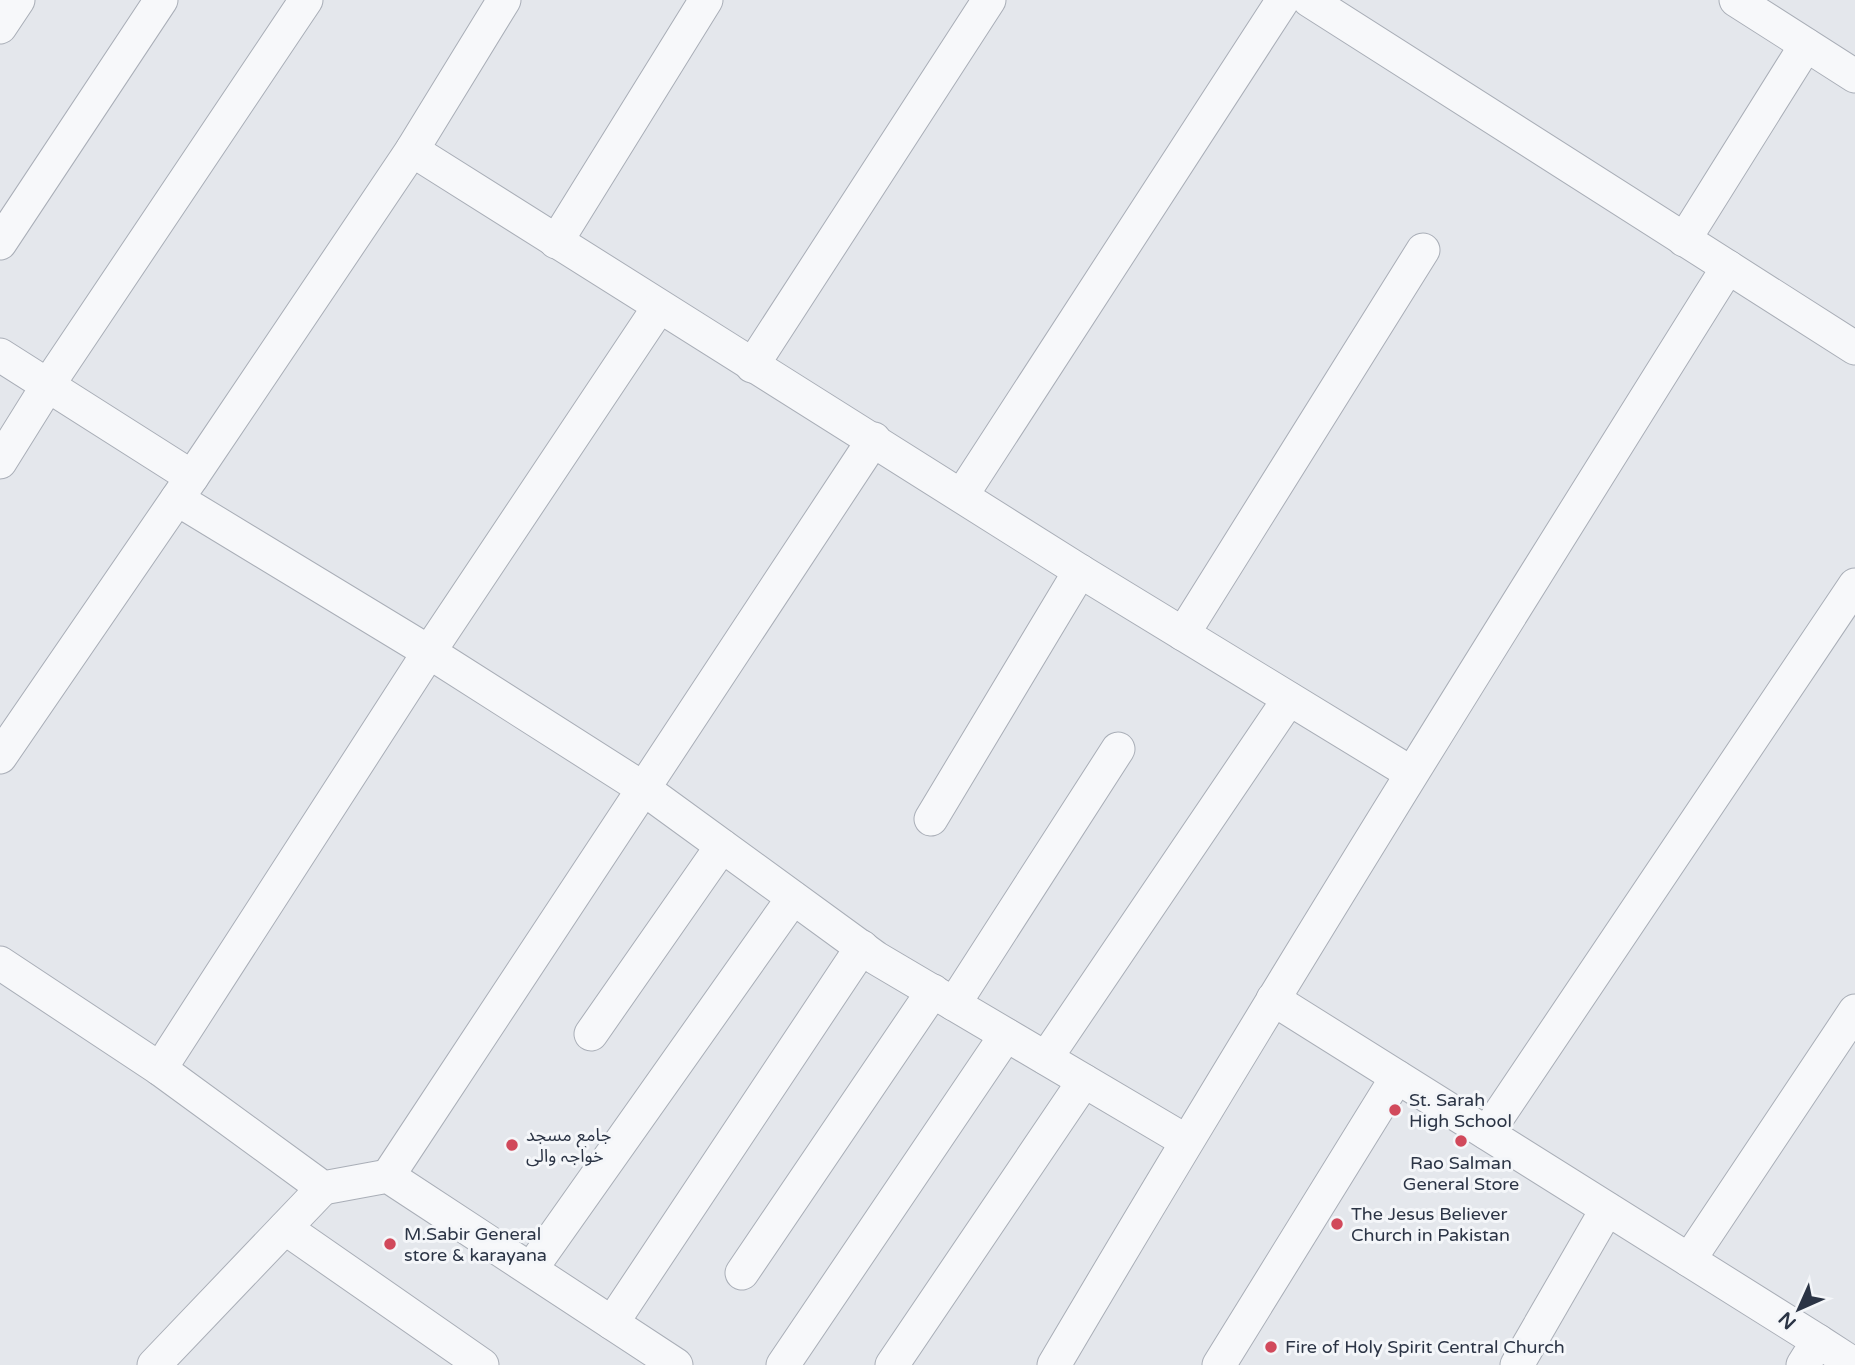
<svg xmlns="http://www.w3.org/2000/svg" width="1855" height="1365" font-family="'Varela Round','Noto Sans Arabic',sans-serif">
	<rect width="100%" height="100%" fill="#e4e7ec"/>
	<g fill="none" stroke-linecap="round" stroke-linejoin="round">
		<defs>
			<g id="street">
				<path d="M1309,0L1855,348"/>
				<path d="M1736,0L1855,76"/>
				<path d="M0,27L18,0"/>
				<path d="M412,150L1080,571L1411,773"/>
				<path d="M1684,240L1806,45"/>
				<path d="M556,242L706,0"/>
				<path d="M0,243L161,0"/>
				<path d="M0,355L192,477"/>
				<path d="M752,366L989,0"/>
				<path d="M0,462L48,385L306,0"/>
				<path d="M962,495L1283,0"/>
				<path d="M177,499L429,652L644,789L876,958L1186,1141"/>
				<path d="M1183,634L1423,250"/>
				<path d="M0,757L192,477L412,150L504,0"/>
				<path d="M931,819L1080,571"/>
				<path d="M0,963L160,1069L323,1188L388,1176L676,1365"/>
				<path d="M1273,999L1818,1341L1803,1365"/>
				<path d="M954,1004L1118,749"/>
				<path d="M591,1034L722,846"/>
				<path d="M1046,1058L1289,699"/>
				<path d="M160,1069L429,652L659,307"/>
				<path d="M1487,1133L1855,585"/>
				<path d="M388,1176L874,439"/>
				<path d="M285,1228L482,1365"/>
				<path d="M1689,1260L1855,1011"/>
				<path d="M531,1269L793,898"/>
				<path d="M742,1273L933,991"/>
				<path d="M612,1323L862,947"/>
				<path d="M1818,1341L1855,1365"/>
				<path d="M154,1365L323,1188"/>
				<path d="M783,1365L1006,1035"/>
				<path d="M892,1365L1084,1081"/>
				<path d="M1054,1365C1272,995 1500,631 1728,267"/>
				<path d="M1219,1365L1397,1077"/>
				<path d="M1517,1365L1607,1209"/>
			</g>
		</defs>
		<use href="#street" stroke="#a9aeb7" stroke-width="35"/>
		<use href="#street" stroke="#f7f8fa" stroke-width="33"/>
	</g>
	<g fill="#d1495b" stroke="#f4f6f9" stroke-width="2.5">
		<circle cx="1395" cy="1110" r="7"/>
		<circle cx="1461" cy="1141" r="7"/>
		<circle cx="512" cy="1145" r="7"/>
		<circle cx="1337" cy="1224" r="7"/>
		<circle cx="390" cy="1244" r="7"/>
		<circle cx="1271" cy="1347" r="7"/>
	</g>
	<g text-anchor="middle" dominant-baseline="central" stroke-width="6" stroke-linejoin="round" paint-order="stroke">
		<g font-size="18" fill="#2b3445" stroke="#f4f6f9" text-anchor="start">
			<text x="1409" y="1100">St. Sarah<tspan x="1409" dy="21">High School</tspan></text>
			<text x="526" y="1135">جامع مسجد<tspan x="526" dy="21">خواجہ والی</tspan></text>
			<text x="1461" y="1163" text-anchor="middle">Rao Salman<tspan x="1461" dy="21">General Store</tspan></text>
			<text x="1351" y="1214">The Jesus Believer<tspan x="1351" dy="21">Church in Pakistan</tspan></text>
			<text x="404" y="1234">M.Sabir General<tspan x="404" dy="21">store &amp; karayana</tspan></text>
			<text x="1285" y="1347">Fire of Holy Spirit Central Church</text>
		</g>
	</g>
	<g transform="translate(1799 1309) rotate(225)" stroke="#f4f6f9" stroke-width="5" paint-order="stroke">
	<path d="M0-5L12 26L0 18L-12 26Z" fill="#2b3445"/>
	<text y="-10" font-size="19" font-weight="bold" text-anchor="middle" fill="#2b3445">N</text>
	</g>
</svg>
